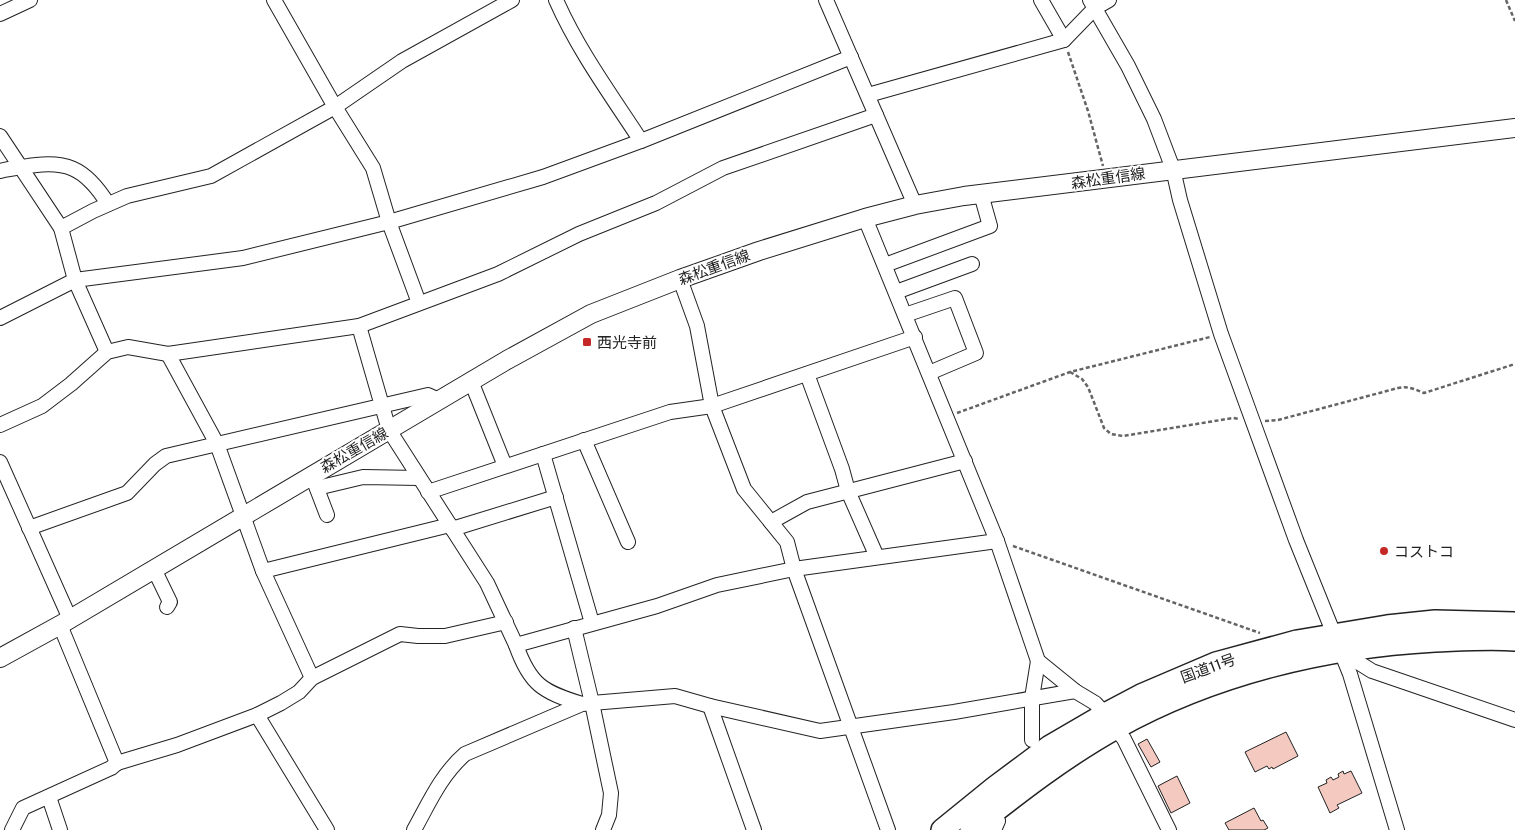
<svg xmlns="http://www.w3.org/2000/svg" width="1515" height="830" font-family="'Public Sans','Noto Sans JP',sans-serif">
	<rect width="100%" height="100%" fill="#fff"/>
	<g fill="#f3c9c0" stroke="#222">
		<path d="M1286,732L1298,756L1273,769L1272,767L1269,769L1267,766L1255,772L1245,752Z"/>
		<path d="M1147,739L1160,762L1151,767L1138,744Z"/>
		<path d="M1343,771L1344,774L1351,771L1362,793L1337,805L1339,808L1330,813L1318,787L1327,783L1326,780L1331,777L1333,780L1339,777L1338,774Z"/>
		<path d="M1177,776L1190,803L1171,813L1158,786Z"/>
		<path d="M1254,808L1261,821L1263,820L1268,828L1264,830H1229L1225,823Z"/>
	</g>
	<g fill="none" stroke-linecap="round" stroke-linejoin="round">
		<defs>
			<g id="minor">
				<path d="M274,0L335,107L373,168L389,222L419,303"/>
				<path d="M556,0C578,50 611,95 641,141"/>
				<path d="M826,0L915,205"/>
				<path d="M1041,0L1064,40"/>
				<path d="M1090,0L1128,66L1154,119L1173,169L1180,200L1221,334L1296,540L1350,674L1397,830"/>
				<path d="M0,14L30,0"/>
				<path d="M868,95L1064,40L1095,8L1109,0"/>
				<path d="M0,136L61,228L75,280L107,352"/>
				<path d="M0,171C7,169 15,168 23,167C65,159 85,167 108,204"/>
				<path d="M865,218L997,541L1038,661L1075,691L1095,703L1105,714L1124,739L1169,830"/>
				<path d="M61,228L93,211L127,196L211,176L335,107L402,61L512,0"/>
				<path d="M885,265L990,226L981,194"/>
				<path d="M680,279L697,326L712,406L744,489L787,542L794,569L888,830"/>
				<path d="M896,292L972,264"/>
				<path d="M905,315L955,298L976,353L929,373"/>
				<path d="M0,318L75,280L243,258L389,222L543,177L641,141L851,57"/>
				<path d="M359,326L389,430L487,583L516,645L657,606L717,585L794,569L997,541"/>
				<path d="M168,354L217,444L263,571L312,678"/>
				<path d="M807,374L842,469L848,491L877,557"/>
				<path d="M471,381L505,466"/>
				<path d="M0,425L42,406L71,384L107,352L128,347L168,354L359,326L498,274L579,234L656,203L723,168L876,115"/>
				<path d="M584,440L628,542"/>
				<path d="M543,454L592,623"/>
				<path d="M0,462L70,619"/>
				<path d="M314,481L327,515"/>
				<path d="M317,488L363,477L419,478"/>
				<path d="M428,492L670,412L712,406L915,337"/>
				<path d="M771,522L807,502L965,461"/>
				<path d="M29,528L127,493L155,464L166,456L428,395L439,400"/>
				<path d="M452,529L556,497"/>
				<path d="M154,569L170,602L167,607"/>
				<path d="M263,571L450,525"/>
				<path d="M574,628L592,703L611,793L609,815L603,830"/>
				<path d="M516,645C530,685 543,692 582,704"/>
				<path d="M1340,651L1372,671L1515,720"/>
				<path d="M710,706L754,830"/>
				<path d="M257,715L327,830"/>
				<path d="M1032,740V698L1038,661"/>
				<path d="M117,763L177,745L257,715L281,703L299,692L312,678L400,634L418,636H445L506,622"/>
				<path d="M49,797L60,830"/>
				<path d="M992,813L998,821L994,830"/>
				<path d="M12,830L23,808L111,768L117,763L60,625"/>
				<path d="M414,830C429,803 441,775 465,754L582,704L592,703L675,696L710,706L820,731L954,712L1075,691"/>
			</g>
			<path id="major" d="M0,658L60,625L507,360L591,314L680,279L759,251L865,218L915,205L964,196L1515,128"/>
			<g id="highway">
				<path d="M942,830L995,787L1050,746L1105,714L1141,695L1216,663L1297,641L1387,626L1435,621L1515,623"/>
				<path d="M971,830C1018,793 1064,757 1116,728C1213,674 1325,647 1435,641C1462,640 1489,638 1515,640"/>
			</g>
		</defs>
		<use href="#minor" stroke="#222" stroke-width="16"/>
		<use href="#major" stroke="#222" stroke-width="20"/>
		<use href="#highway" stroke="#222" stroke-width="24"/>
		<g stroke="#646464" stroke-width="2.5" stroke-dasharray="4 2.5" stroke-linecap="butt">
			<path d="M1506,0L1515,21"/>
			<path d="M1068,52L1088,111L1103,166"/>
			<path d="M1070,372L1082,379L1088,387L1104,428L1111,434L1123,436L1233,418L1240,419"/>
			<path d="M957,413L1070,372L1210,337"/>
			<path d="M1265,421L1278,420L1398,388C1408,386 1415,389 1424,393L1515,364"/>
			<path d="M1013,546L1260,633"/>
		</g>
		<use href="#minor" stroke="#fff" stroke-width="14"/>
		<use href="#major" stroke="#fff" stroke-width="18"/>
		<use href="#highway" stroke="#fff" stroke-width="21"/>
	</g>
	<g fill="#c62828" stroke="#fff" stroke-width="2">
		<rect x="582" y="337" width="10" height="10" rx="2.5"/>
		<circle cx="1384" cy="551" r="5"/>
	</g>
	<g text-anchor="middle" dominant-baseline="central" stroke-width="4" stroke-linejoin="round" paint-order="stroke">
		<g font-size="15" fill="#222" stroke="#fff">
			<text transform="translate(1108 178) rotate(-8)">森松重信線</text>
			<text transform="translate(714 267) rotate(-20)">森松重信線</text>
			<text transform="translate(354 450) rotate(-30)">森松重信線</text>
			<text transform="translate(1208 668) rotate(-20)">国道11号</text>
		</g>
		<g font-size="15" fill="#222" stroke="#fff" text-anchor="start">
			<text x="597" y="342">西光寺前</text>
			<text x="1394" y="551">コストコ</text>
		</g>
	</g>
</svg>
